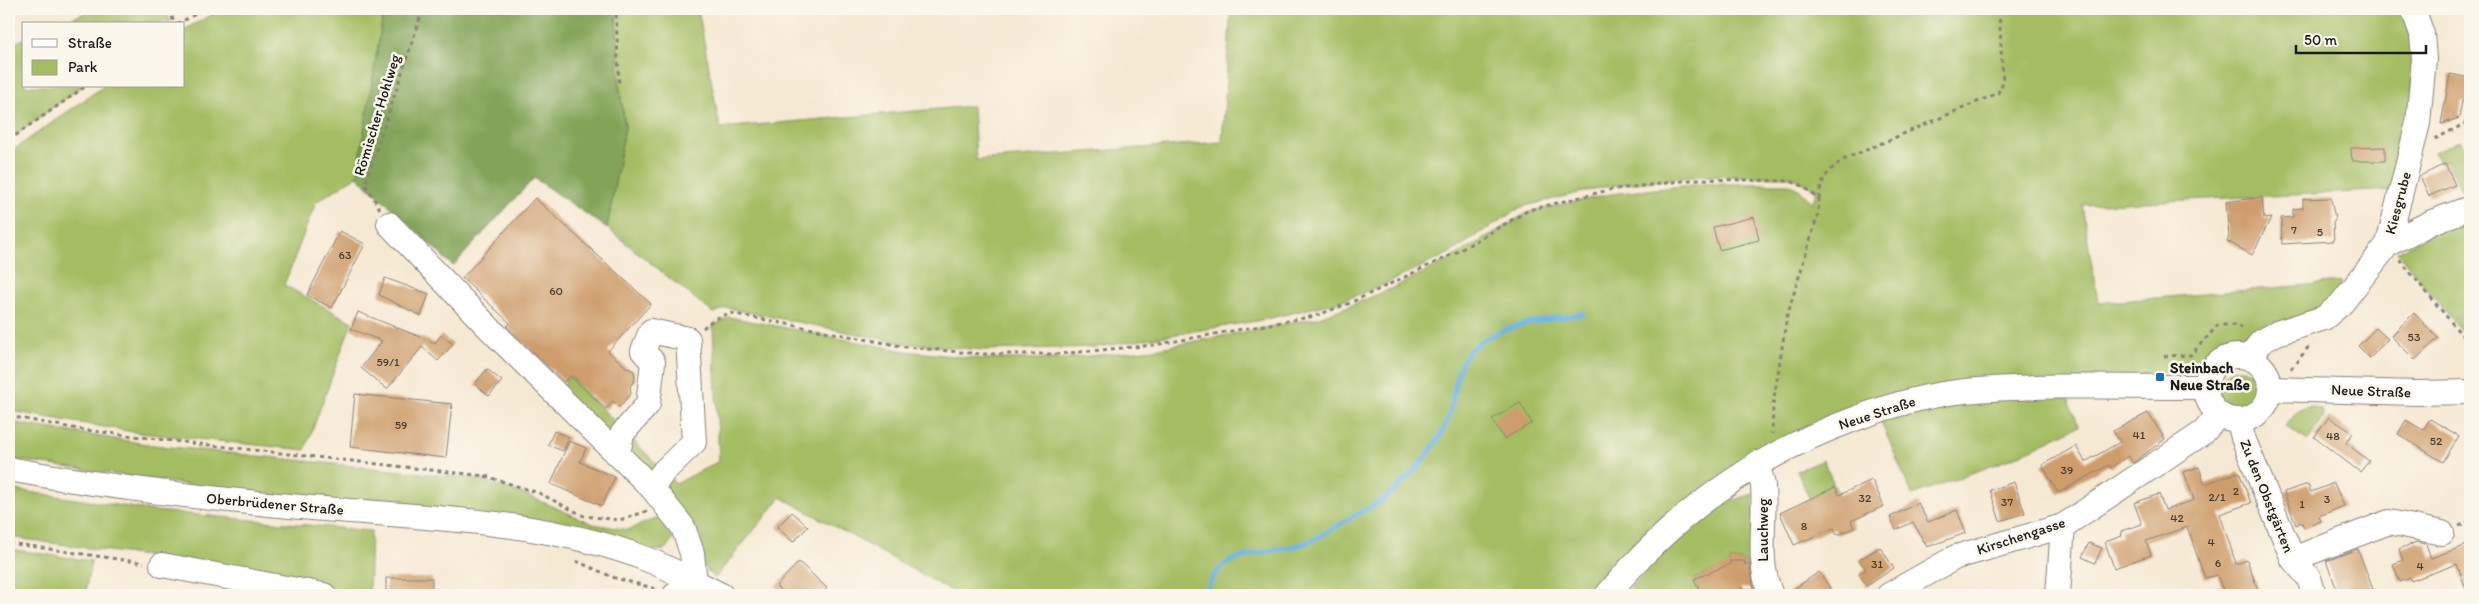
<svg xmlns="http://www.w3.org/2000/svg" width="2479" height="604" font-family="Itim,sans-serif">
	<rect width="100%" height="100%" fill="#fbf7ec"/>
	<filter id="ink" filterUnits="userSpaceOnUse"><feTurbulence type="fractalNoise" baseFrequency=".02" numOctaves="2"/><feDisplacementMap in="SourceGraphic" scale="10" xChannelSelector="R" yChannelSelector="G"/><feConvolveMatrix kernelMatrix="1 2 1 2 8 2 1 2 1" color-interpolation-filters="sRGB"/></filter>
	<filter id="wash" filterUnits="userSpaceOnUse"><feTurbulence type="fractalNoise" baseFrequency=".0096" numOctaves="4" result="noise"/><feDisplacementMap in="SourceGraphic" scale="20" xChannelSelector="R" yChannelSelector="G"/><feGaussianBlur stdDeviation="1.12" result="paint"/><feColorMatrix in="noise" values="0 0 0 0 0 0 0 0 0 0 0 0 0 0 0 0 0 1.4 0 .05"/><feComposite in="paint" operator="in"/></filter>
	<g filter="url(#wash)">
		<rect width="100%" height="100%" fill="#f6e9d3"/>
		<g fill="#a4bd63" stroke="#606c40">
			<path d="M94,9H166L170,22L59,24Z"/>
			<path d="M222,9H384L357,176L316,202L284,285L352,322L305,450L140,433L9,411V153L104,86H184V30Z"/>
			<path d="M610,9H703H698L720,128L973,106L976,160L1222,142L1231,9H2405L2417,61L2396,190L2082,205L2098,303L2342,282L2335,295L2325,307L2258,331L2241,346L2220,353L2202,367L2182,371L2150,374L2147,380L1846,412L1600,590L1596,589L1592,595H959L781,497L715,578L702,565L701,535L561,389L570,376L676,484L719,461L713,326L729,317L905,351L982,359H1061L1155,349L1316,318L1352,305L1393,288L1448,260L1529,212L1611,194L1701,184H1789L1800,190L1812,203L1817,190L1793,177L1699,176L1607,186L1521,207L1450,253L1383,285L1338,302L1262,320L1098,347L983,350L903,343L727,308L713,313L607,228L625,127L619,83L616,15Z"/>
			<path d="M24,39V86H82L9,140V45Z"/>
			<path d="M2460,141L2470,155V190L2463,193L2446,162L2440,164L2434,152Z"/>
			<path d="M2470,214V339L2455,323L2397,252Z"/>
			<circle cx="2239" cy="389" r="20"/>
			<path d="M2066,393L2079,426L2015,457L1912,495L1879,417L1952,400Z"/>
			<path d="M2311,406L2322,410L2324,417L2308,441L2285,426L2299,410Z"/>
			<path d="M9,422L152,445L478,479L524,494L593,524L628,530L659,517L665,519L675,537L664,550L652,551L9,459Z"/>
			<path d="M1823,460L1845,508L1816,513L1797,471Z"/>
			<path d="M9,489L155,511L371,531L369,595H357L174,560L9,537Z"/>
			<path d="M1753,494L1756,565L1744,564L1745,561H1730V567L1722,568L1694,579L1702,595H1625C1644,569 1699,517 1728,503C1735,499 1745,497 1753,494Z"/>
			<path d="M9,549L91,561L85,595H9Z"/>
		</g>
		<path fill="#83a459" stroke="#50603a" d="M384,9H610L616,15L619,83L625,127L607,228L534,178L453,266L357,176Z"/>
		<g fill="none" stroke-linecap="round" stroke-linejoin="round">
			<path stroke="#6bb2e2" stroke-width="5" d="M1205,595C1209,583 1216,569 1229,562C1245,553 1283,550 1302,544C1320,539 1336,526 1352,517C1362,511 1373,507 1382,500C1407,482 1440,446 1449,415C1455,396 1454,374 1465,357C1486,325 1549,319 1583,314"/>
		</g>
		<g id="blocks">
			<g fill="#ce9d6c">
				<path d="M2450,74L2470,78V103L2462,101L2459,118L2441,124Z"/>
				<path d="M2385,147V161H2352L2351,148Z"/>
				<path d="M2445,164L2455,185L2429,196L2420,176Z"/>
				<path d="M2262,197L2264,219L2271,218L2252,255L2227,241L2229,237L2226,202Z"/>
				<path d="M535,198L651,304L608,351L626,367L634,371L635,380L630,386L631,394L619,407L613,401L606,409L570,376L564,382L507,326L510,323L462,278Z"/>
				<path d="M2331,198L2335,220L2333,223L2334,241L2282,244L2281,218L2293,217V209L2303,208V199Z"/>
				<path d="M1754,217L1759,240L1719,250L1713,227Z"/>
				<path d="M340,231L365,244L332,308L307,295Z"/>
				<path d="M385,278L429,294L421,316L379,295Z"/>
				<path d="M358,312L435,343L441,335L453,344L438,361L422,347L387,389L361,368L382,341L351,329Z"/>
				<path d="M2414,313L2438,338L2415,360L2391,336Z"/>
				<path d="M2376,328L2388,339L2370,358L2358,346Z"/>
				<path d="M487,369L502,381L489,396L475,384Z"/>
				<path d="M355,394L452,404L446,458L350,447Z"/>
				<path d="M1520,403L1532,423L1504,439L1492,419Z"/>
				<path d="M2148,413L2165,439L2133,463L2128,456L2110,468L2109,465L2058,493L2042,465L2076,446L2085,462L2120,442L2113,431Z"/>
				<path d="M2329,417L2353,433L2346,443L2369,461L2360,472L2314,437Z"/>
				<path d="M2430,419L2459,436L2443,462L2398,434L2406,420L2423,430Z"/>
				<path d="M554,431L569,437L563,451L548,445Z"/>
				<path d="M569,441L586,448L580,462L615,477L602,506L551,484Z"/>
				<path d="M2199,467L2205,484L2239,472L2251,503L2220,514L2236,564L2247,560L2260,595H2225L2217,575L2205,578L2187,527L2146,541L2151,555L2114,568L2105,542L2122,536L2121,531L2142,524L2134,503L2159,494L2165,510L2194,500L2184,472Z"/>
				<path d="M1872,480L1884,506L1851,521L1854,528L1837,535L1834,528L1794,545L1780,513L1835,487L1839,495Z"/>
				<path d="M2014,482L2025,513L2000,521L1990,490Z"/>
				<path d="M2334,483L2344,506L2319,516L2321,521L2304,528L2302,522L2296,525L2284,492L2308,484L2311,492Z"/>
				<path d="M1918,503L1928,522L1957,510L1966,533L1927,547L1913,522L1896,530L1890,517Z"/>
				<path d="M792,512L808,527L793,542L777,527Z"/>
				<path d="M2417,542L2426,544L2431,558L2470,544V595H2468L2457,564L2411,581L2410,578L2400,582L2393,564L2403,560L2399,549Z"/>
				<path d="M2089,543L2102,548L2095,563L2082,557Z"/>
				<path d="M1880,547L1894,568L1867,586L1859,574L1866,569L1859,560Z"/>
				<path d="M2358,549L2375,595H2339L2326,561Z"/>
				<path d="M1730,561H1745L1744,564H1750L1754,589L1741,588V595H1702L1694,579L1730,564Z"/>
				<path d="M799,562L827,588L821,595H785L776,586Z"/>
				<path d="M1819,572L1835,595H1785Z"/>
				<rect x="386" y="578" width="46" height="17"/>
			</g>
		</g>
	</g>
	<g filter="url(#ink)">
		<use href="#blocks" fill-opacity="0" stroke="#898278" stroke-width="1"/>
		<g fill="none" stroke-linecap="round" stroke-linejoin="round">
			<defs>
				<g id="minor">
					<path d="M389,224L489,328L652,488L683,527L692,553L695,582"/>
					<path d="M2388,244L2432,222L2470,208"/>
					<circle cx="2238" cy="388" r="32"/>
					<path d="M2248,358L2261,342L2277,333L2324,318L2341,304L2388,244L2418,123L2424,59L2422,34L2413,9"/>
					<path d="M2271,389L2417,393L2470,392"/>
					<path d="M2239,421L2243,438L2293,559L2309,578L2314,595"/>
					<path d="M618,454L622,434L648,404L653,362L643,351L651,331L688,339L694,442L664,471L652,488"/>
					<path d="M1757,463C1759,471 1762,479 1763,486C1766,523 1756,560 1771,595"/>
					<path d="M9,469C109,488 210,499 312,508C418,517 547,520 646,559C672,569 697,583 721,595"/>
					<path d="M2293,559L2389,522L2442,533"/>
					<path d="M162,565L324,595"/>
					<path d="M675,595L695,582"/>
					<path d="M1607,595C1673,515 1754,456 1852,420C1888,406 1926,395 1965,391C2045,384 2126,387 2206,387"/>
					<path d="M1889,595L1956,557L2063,526L2204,432L2219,414"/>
					<path d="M2058,595L2063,526"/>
				</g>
			</defs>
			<use href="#minor" stroke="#898278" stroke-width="26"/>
			<g stroke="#898278" stroke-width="3" stroke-dasharray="4 4" stroke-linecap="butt">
				<path d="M170,9L174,24"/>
				<path d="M610,9L616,15L619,83"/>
				<path d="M177,24L205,9"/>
				<path d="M2435,139L2470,121"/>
				<path d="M9,140L86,86"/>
				<path d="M1819,199C1820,179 1829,169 1845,159L1998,93L2003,82L1999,9"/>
				<path d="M380,209L365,184L423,9"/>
				<path d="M2400,260L2470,345"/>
				<path d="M703,328L714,319L730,313L906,347L982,354H1058L1154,345L1315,316L1350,303L1455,253L1529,210L1609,190L1698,179L1790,181L1803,186L1819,199L1818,214L1787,316L1773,405L1772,434"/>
				<path d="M2164,356L2191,355L2218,325H2238L2245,330"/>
				<path d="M2291,369L2310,345"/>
				<path d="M9,416L78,429L173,441L485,476L539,493L584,516L620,520L647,511"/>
				<path d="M2459,526L2470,521"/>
				<path d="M9,543L144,563"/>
				<path d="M576,561L615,578L657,589"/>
			</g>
			<use href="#minor" stroke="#fff" stroke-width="24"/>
		</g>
	</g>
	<rect fill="#1f6fb2" stroke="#fbf7ec" stroke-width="2" x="2155" y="372" width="10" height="10" rx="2.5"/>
	<g text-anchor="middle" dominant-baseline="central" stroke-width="5" stroke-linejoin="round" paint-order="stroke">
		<g font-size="12" fill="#483c30">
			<text x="2294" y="230">7</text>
			<text x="2320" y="232">5</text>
			<text x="345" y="255">63</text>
			<text x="556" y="291">60</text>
			<text x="2414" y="337">53</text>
			<text x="388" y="362">59/1</text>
			<text x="401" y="425">59</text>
			<text x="2139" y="435">41</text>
			<text x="2333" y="436">48</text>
			<text x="2436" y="441">52</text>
			<text x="2067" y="470">39</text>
			<text x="2236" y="491">2</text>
			<text x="2217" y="497">2/1</text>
			<text x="1865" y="498">32</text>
			<text x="2327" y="499">3</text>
			<text x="2007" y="502">37</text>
			<text x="2302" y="504">1</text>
			<text x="2177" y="518">42</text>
			<text x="1804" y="526">8</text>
			<text x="2211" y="542">4</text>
			<text x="2218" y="563">6</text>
			<text x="1877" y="564">31</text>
			<text x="2420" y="566">4</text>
		</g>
		<g font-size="15" fill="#1c1c1c" stroke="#fbf7ec">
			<text transform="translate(377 115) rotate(-73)">Römischer Hohlweg</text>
			<text transform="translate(2398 203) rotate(-75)">Kiesgrube</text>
			<text transform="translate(2371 391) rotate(2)">Neue Straße</text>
			<text transform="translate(1877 413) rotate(-18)">Neue Straße</text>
			<text transform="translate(2267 496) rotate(68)">Zu den Obstgärten</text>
			<text transform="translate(275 504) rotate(5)">Oberbrüdener Straße</text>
			<text transform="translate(1763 530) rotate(-90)">Lauchweg</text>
			<text transform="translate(2021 536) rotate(-18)">Kirschengasse</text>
		</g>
		<g font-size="15" font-weight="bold" fill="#1c1c1c" stroke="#fbf7ec" text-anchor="start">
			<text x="2170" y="368">Steinbach<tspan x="2170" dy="17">Neue Straße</tspan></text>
		</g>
	</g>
	<rect width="2479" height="604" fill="none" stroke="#fbf7ec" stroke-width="30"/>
	<rect x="22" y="22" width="162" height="65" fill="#fbf7ec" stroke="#a29f99"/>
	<rect x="32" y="39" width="25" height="8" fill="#ffffff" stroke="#a29f99"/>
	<text x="68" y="48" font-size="15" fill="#1c1c1c">Straße</text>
	<rect x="32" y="60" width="25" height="15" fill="#a4bd63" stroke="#a29f99"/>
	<text x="68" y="72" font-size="15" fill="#1c1c1c">Park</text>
	<path d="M2296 45v8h130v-8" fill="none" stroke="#1c1c1c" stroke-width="2.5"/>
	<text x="2304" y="45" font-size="15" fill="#1c1c1c" stroke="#fbf7ec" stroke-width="4" paint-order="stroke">50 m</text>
</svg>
